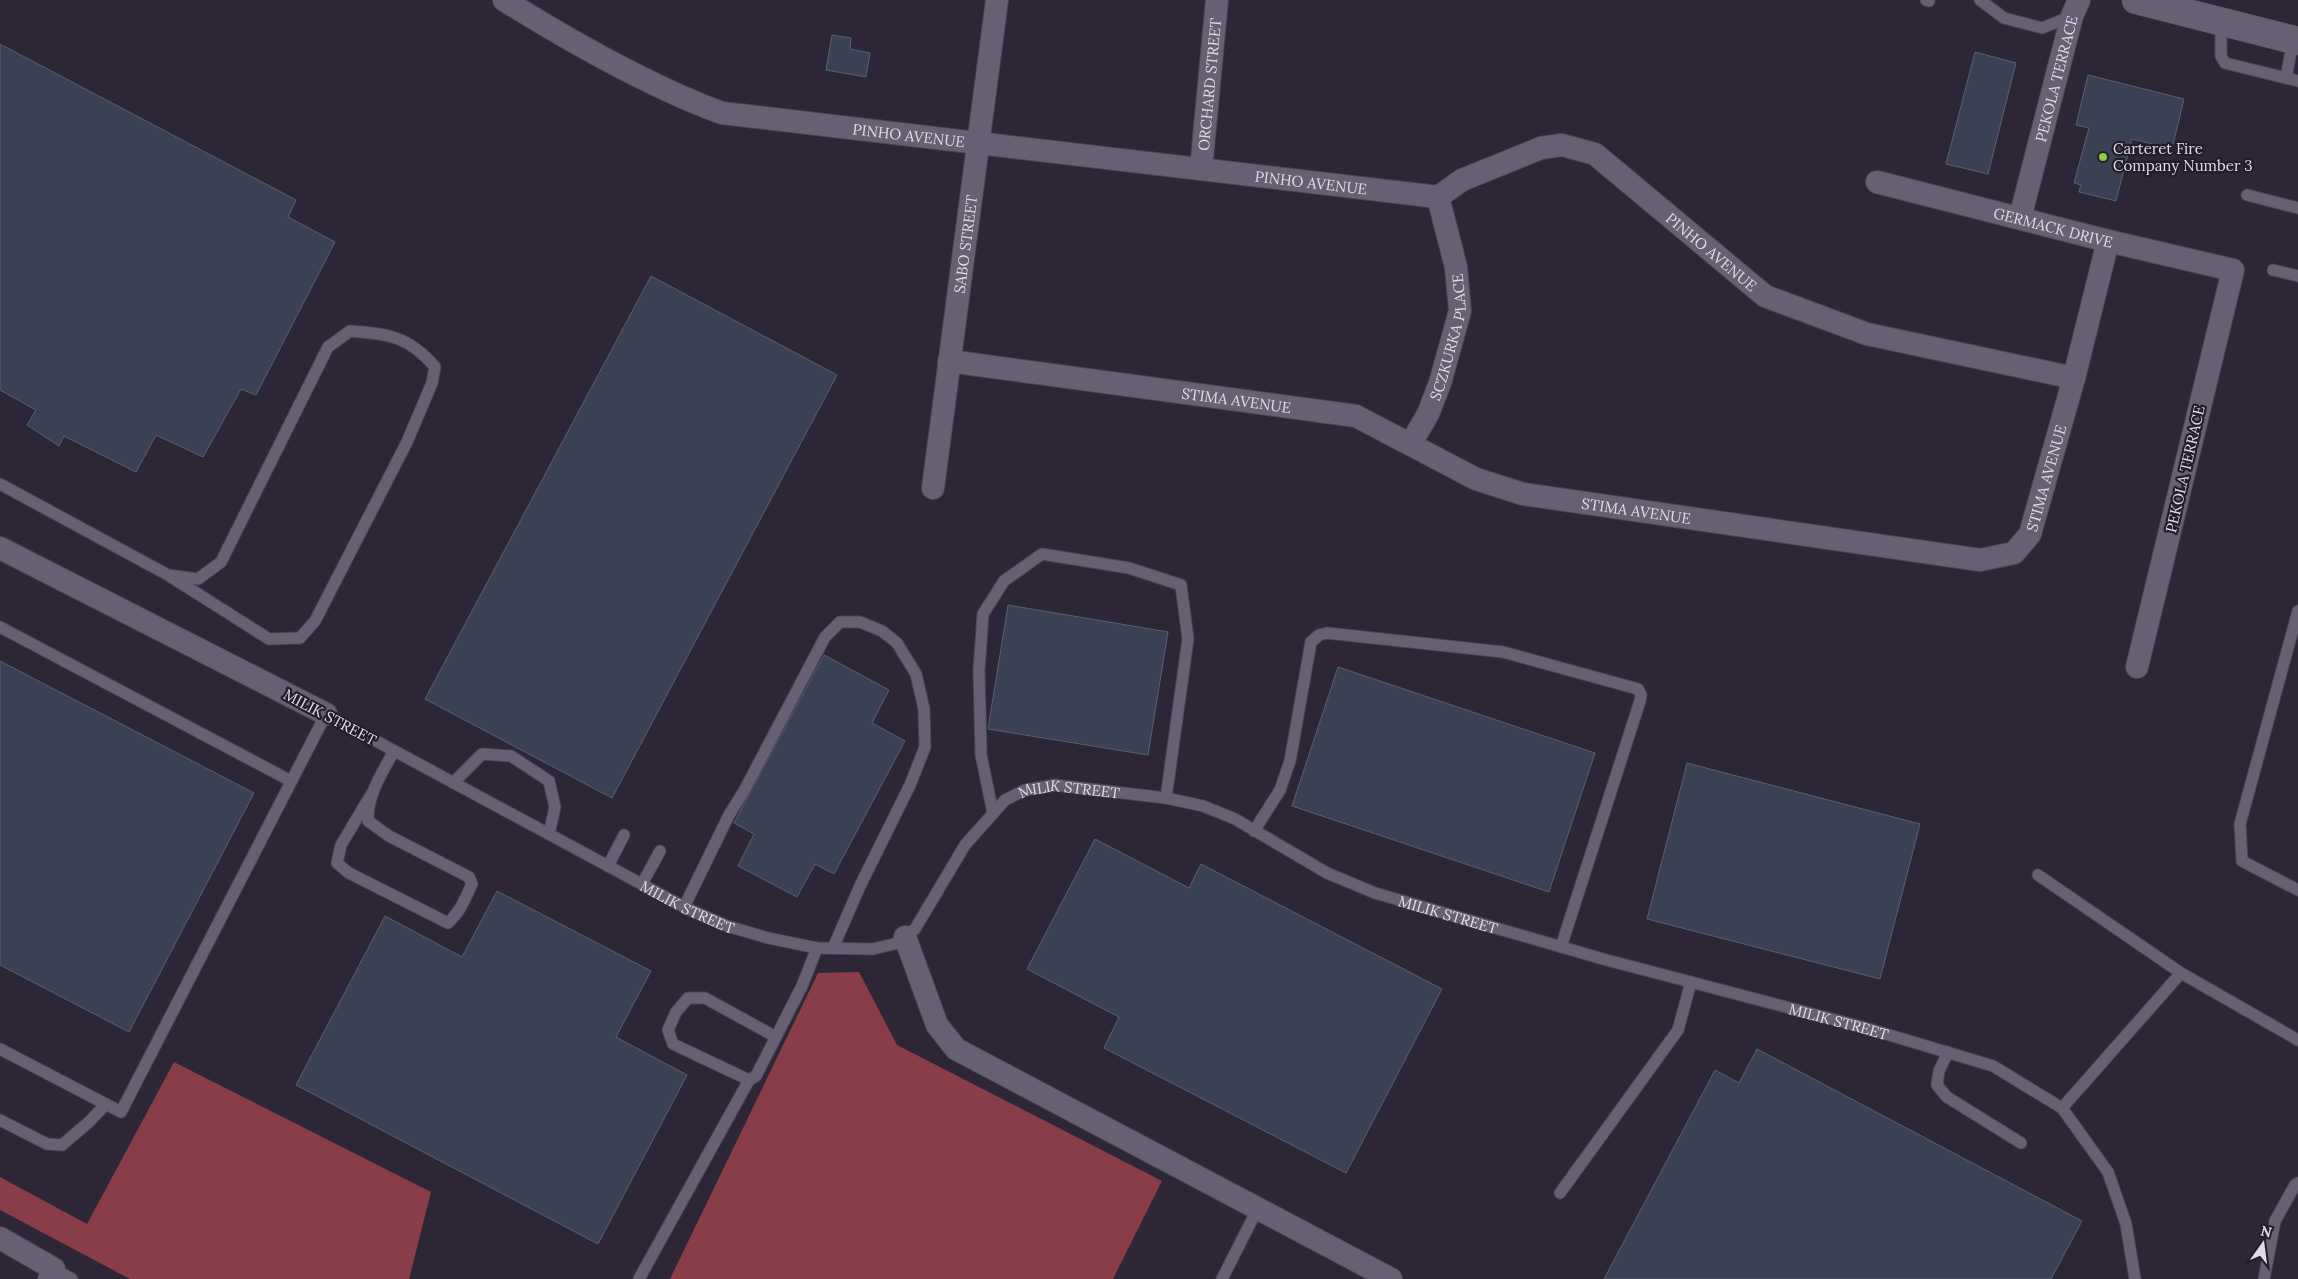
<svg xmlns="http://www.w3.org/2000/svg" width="2298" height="1279" font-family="Lora,serif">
	<rect width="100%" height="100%" fill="#2d2637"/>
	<g fill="#893d49">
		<path d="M859,972L897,1045L1162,1181L1113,1279H670L818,973Z"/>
		<path d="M174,1062L431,1192L409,1279H130L0,1210V1177L87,1224Z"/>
	</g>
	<g fill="#3a4152" stroke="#575f71">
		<path d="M832,35L851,38L850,49L870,53L866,77L826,70Z"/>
		<path d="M0,44L296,200L288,217L335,242L256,395L241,389L203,457L156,435L136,472L64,436L59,446L27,425L36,410L0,390Z"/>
		<path d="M1975,52L2016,63L1988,174L1946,164Z"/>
		<path d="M2088,75L2184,99L2172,149L2132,139L2116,201L2079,192L2081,185L2074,183L2089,128L2076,125Z"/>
		<path d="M651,276L837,375L612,798L425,699Z"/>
		<path d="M1008,605L1168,632L1148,755L988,729Z"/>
		<path d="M824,655L889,690L872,723L905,741L834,874L815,864L797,897L738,866L754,834L734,823Z"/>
		<path d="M0,661L254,793L129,1032L0,965Z"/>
		<path d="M1338,667L1595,753L1549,892L1292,806Z"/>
		<path d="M1687,763L1920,824L1880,979L1647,919Z"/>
		<path d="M1095,839L1189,888L1201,864L1442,989L1346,1173L1104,1048L1119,1017L1027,969Z"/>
		<path d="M497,891L651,971L616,1037L687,1075L598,1244L296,1085L385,916L462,957Z"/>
		<path d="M1757,1049L2082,1221L2051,1279H1604L1715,1070L1739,1083Z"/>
	</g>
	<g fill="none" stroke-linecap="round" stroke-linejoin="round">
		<defs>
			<g id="lane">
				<path d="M1926,0L1929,1"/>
				<path d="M1980,0L2004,18L2042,28L2072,16"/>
				<path d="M2221,21V56L2225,63L2298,81"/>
				<path d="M2286,78L2293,40"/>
				<path d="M2247,195L2298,208"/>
				<path d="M2273,270L2298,276"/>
				<path d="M0,484L168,575L269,639L300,638L315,621L407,442L432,383L435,367C409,336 388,334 350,331L328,347L221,562L198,579L168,575"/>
				<path d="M2298,611L2240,824L2242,861L2298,890"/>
				<path d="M0,627L291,781"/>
				<path d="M453,783L482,754L511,756L549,781L555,807L549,834"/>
				<path d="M372,793L341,845L337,863L349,873L448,923C460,912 465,899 472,884L469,877L389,836L368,821C367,795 382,773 394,751"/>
				<path d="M993,813L981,755L979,670L983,614L1004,581L1042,554L1129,568L1181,585L1188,639L1166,798"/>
				<path d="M1254,831L1280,790L1290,761L1311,642L1319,635L1327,633L1503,652L1638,689L1641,695L1640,701L1561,947"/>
				<path d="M608,866L624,835"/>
				<path d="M2038,875L2181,973"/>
				<path d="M642,884L660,851"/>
				<path d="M684,907L729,815L744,791L825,637L840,622H860L882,631L897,643L916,674L924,709L925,747L910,785L860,886L833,948"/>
				<path d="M776,1037L705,998H688L676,1012L668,1030L673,1044L749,1080L756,1076L802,986L817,948"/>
				<path id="s1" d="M0,1049L121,1112L326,714L686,908L727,926L768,938L817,948L873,949L898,943L915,929L965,845L1005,800L1025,790L1055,785L1166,798L1203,806L1235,819L1327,873L1375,893L1603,959L1866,1028L1993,1066L2062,1108L2108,1172L2126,1224L2135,1279"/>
				<path d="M1948,1052L1939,1071L1937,1085L1947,1097L2021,1143"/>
				<path d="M2062,1108L2181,973L2298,1040"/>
				<path d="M0,1120L47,1144L62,1145L89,1122L106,1104"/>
				<path d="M1560,1193L1678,1030L1691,982"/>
				<path d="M54,1269L72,1279"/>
				<path d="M639,1279L749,1080"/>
				<path d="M1222,1279L1258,1208"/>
				<path d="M2264,1279L2275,1221L2295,1185L2298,1183"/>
			</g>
			<g id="street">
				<path id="s2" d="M504,0C570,41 648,86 722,113L1438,197L1462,180L1541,148L1562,145L1595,154L1765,296L1867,334L2074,378"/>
				<path id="s3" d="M1201,169L1217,0"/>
				<path id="s4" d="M1877,182L2108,241L2233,270L2137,667"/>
				<path id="s5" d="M2020,218L2072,16L2079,0"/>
				<path id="s6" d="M949,361L1356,416L1476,479L1523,494L1980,560L2014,553L2030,534L2074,378L2108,241"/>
				<path id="s7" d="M1411,443L1428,414L1440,383L1460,311L1456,267L1438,197"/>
				<path id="s8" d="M933,488L997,0"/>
				<path d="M0,548L326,714"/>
				<path d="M905,937L937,1025L956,1049L1391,1279"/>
				<path d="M0,1238L54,1269L49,1279"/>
			</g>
			<path id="secondary" d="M2136,0L2298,41"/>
		</defs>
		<use href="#lane" stroke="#4a4452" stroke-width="13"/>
		<use href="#street" stroke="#4a4452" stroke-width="24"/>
		<use href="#secondary" stroke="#4a4452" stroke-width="29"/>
		<use href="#lane" stroke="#676073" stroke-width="11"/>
		<use href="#street" stroke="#676073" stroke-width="22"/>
		<use href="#secondary" stroke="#676073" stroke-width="28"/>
	</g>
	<circle fill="#93cc3d" stroke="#231c2c" stroke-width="2" cx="2103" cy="157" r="5"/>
	<g text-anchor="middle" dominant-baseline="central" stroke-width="4.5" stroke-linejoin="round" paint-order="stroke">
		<g font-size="15" fill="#e0dce7" stroke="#231c2c">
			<text stroke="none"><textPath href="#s5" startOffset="144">PEKOLA TERRACE</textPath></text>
			<text stroke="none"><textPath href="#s3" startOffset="85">ORCHARD STREET</textPath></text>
			<text stroke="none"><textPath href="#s2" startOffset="434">PINHO AVENUE</textPath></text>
			<text stroke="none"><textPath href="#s2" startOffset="839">PINHO AVENUE</textPath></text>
			<text stroke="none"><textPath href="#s4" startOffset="182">GERMACK DRIVE</textPath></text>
			<text stroke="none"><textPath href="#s8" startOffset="246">SABO STREET</textPath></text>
			<text stroke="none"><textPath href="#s2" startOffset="1289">PINHO AVENUE</textPath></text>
			<text stroke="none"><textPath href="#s7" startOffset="114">SCZKURKA PLACE</textPath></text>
			<text stroke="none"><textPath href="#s6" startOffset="290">STIMA AVENUE</textPath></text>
			<text transform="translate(2185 469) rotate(-77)">PEKOLA TERRACE</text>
			<text stroke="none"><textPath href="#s6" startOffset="1175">STIMA AVENUE</textPath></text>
			<text stroke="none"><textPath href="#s6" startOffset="710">STIMA AVENUE</textPath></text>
			<text transform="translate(330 717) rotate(28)">MILIK STREET</text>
			<text stroke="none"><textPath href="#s1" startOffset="1459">MILIK STREET</textPath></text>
			<text stroke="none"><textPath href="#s1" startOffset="994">MILIK STREET</textPath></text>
			<text stroke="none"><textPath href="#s1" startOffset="1864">MILIK STREET</textPath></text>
			<text stroke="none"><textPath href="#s1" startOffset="2269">MILIK STREET</textPath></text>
		</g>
		<g font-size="15" fill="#e0dce7" stroke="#231c2c" text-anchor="start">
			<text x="2113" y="148">Carteret Fire<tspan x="2113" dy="17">Company Number 3</tspan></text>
		</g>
	</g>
	<g transform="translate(2263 1244) rotate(14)" stroke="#231c2c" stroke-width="4" paint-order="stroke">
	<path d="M0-4L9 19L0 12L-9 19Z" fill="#e0dce7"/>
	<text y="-8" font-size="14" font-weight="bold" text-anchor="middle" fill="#e0dce7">N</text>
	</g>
</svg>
